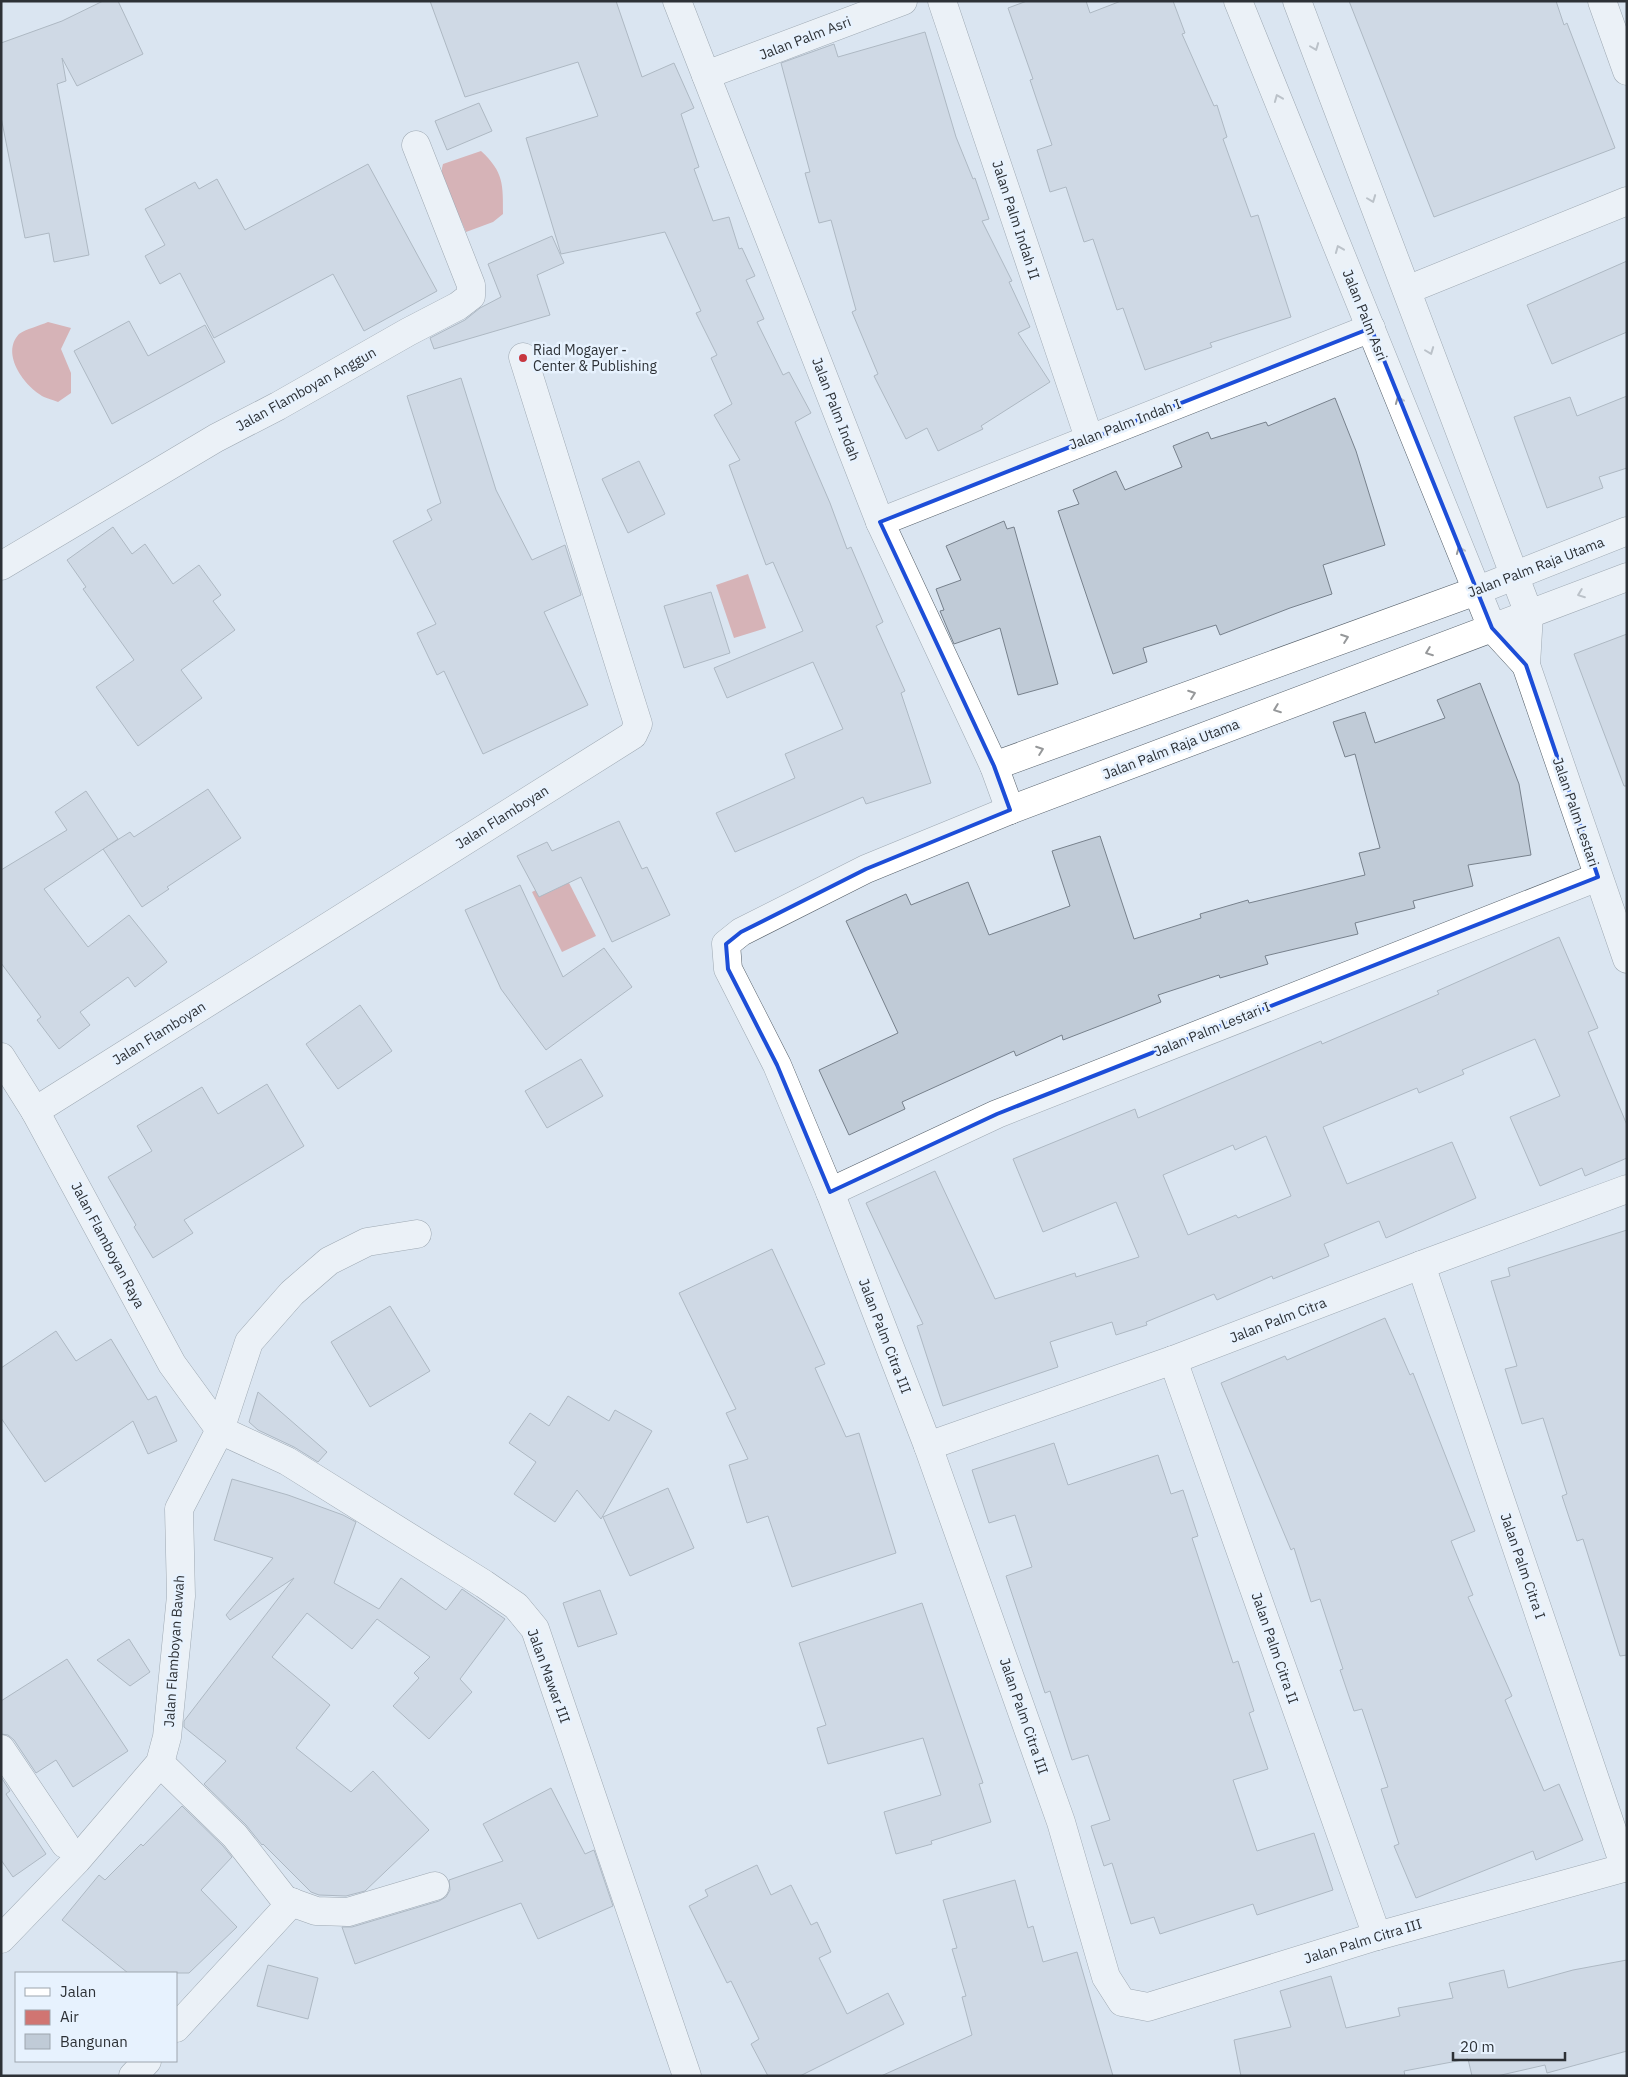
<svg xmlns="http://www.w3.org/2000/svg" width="1628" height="2077" font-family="'IBM Plex Sans',sans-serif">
	<rect width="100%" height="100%" fill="#dae5f1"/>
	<g fill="#d07572">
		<path d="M481,151C504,172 503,185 503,214L493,222L466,232C459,212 436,185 443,164Z"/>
		<path d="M48,322L71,328L61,349L71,373V393L58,402C54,400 48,399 44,397C25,387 0,354 19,334C26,329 39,326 48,322Z"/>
		<path d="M748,574L766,628L734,638L716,585Z"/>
		<path d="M565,875L596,936L562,952L532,892Z"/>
	</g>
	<g fill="#c0cbd7" stroke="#77818c" fill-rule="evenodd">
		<path d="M103,1H118L143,54L77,86L62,58L66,81L57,84L89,255L54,262L49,233L25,238L1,117V43L62,21Z"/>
		<path d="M430,1H616L642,77L674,63L694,108L681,114L699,167L694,169L713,221L729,217L739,249L742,248L755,276L746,280L764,319L757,322L783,375L789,372L811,413L795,422L830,503L847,549L851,547L883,622L876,626L905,691L901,693L931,783L866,804L863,797L735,852L716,813L795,778L785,754L843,729L813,662L727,698L714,668L803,631L773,562L766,565L729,465L740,460L714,415L732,404L711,358L717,355L696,313L701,311L665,232L561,254L526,138L598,116L578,62L465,97Z"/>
		<path d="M1027,1H1086L1090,13L1121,1H1173L1185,33L1182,34L1214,106L1217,105L1227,137L1223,139L1251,217L1258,215L1291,317L1210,343L1212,347L1145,370L1123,308L1117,310L1093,239L1084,242L1066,187L1050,192L1037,150L1052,145L1030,80L1033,79L1008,8Z"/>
		<path d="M1349,1H1556L1564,25L1567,23L1615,148L1434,217Z"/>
		<path d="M925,32L956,137L973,179L975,178L989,219L982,221L1012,281L1009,282L1030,327L1018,333L1050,382L981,426L983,429L938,451L927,428L906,439L874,376L878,374L852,312L856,310L831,220L819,223L805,173L810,172L781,63L834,44L838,57Z"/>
		<path d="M479,103L492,131L447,150L435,121Z"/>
		<path d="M368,164L437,291L364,331L333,274L214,338L180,273L160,284L145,256L165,245L145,209L195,182L199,189L217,179L245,230Z"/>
		<path d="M552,236L564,263L537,275L550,315L434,349L430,338L465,320L480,308L501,297L488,264Z"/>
		<path d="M1627,261V332L1552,364L1527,305Z"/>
		<path d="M129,321L148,356L205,325L225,362L112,424L74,351Z"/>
		<path d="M461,378L496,490L532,560L565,545L581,595L544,612L588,705L483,754L444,671L437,675L417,633L436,624L393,541L432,520L427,510L441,503L407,396Z"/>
		<path d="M1627,396V468L1599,477L1603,488L1547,508L1514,417L1570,397L1577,416Z"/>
		<path d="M1335,398L1356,451L1385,545L1323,565L1332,594L1290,608L1220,635L1216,625L1143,648L1147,662L1113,674L1058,511L1079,504L1073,490L1116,471L1125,490L1182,467L1173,446L1208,432L1211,439L1266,422L1268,426Z"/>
		<path d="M639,461L665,514L628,533L602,479Z"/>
		<path d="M1004,521L1007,529L1014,527L1058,684L1018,695L1000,628L954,644L940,611L944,610L936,589L961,580L946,546Z"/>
		<path d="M113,527L132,554L145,544L173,584L199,565L221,595L213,601L235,630L181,670L202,698L138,746L96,687L134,660L83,589L86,587L67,560Z"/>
		<path d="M711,592L730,653L684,668L664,606Z"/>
		<path d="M1627,634V786H1624L1574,654Z"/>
		<path d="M1480,683L1519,784L1531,855L1468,865L1473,886L1413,901L1415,908L1355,923L1358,934L1265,956L1268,964L1220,978L1219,975L1158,995L1161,1002L1063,1040L1062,1035L1016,1056L1014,1051L902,1102L905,1109L849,1135L819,1070L898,1033L846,921L906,894L911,905L968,882L989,935L1070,906L1052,851L1100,836L1134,939L1201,918L1200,914L1248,900L1249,903L1365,875L1359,853L1380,848L1355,754L1345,757L1333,722L1365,712L1375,743L1445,718L1437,700Z"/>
		<path d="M208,789L241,838L167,887L169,889L142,907L103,849L130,832L134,837Z"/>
		<path d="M86,791L118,839L44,889L88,947L129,915L167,962L135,987L128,977L80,1012L90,1025L59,1049L37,1020L41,1017L1,963V870L67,830L55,812Z"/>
		<path d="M619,821L642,869L647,867L670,915L612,942L581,877L539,897L517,856L547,842L552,851Z"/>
		<path d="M520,885L563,977L604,948L632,987L546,1050L501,989L465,910Z"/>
		<path d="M1559,937L1598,1028L1588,1032L1627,1125V1158L1585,1176L1582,1168L1540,1186L1510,1117L1560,1096L1535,1039L1462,1070L1464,1074L1419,1093L1417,1088L1323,1127L1347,1184L1452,1142L1476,1198L1386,1238L1379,1221L1324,1244L1329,1256L1273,1279L1272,1276L1217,1300L1214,1294L1146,1322L1147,1325L1116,1335L1112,1322L1050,1342L1058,1367L943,1406L917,1326L923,1324L866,1203L935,1171L995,1299L1075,1273L1076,1277L1139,1257L1116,1202L1043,1232L1013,1159L1135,1109L1138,1118L1321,1041L1322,1044L1439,994L1437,991ZM1266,1136L1291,1196L1238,1218L1236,1215L1188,1235L1163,1175L1233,1145L1235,1150Z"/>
		<path d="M360,1005L392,1051L338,1089L306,1044Z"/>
		<path d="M581,1059L603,1096L547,1128L525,1091Z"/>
		<path d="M267,1084L304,1146L184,1220L193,1233L153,1258L134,1227L136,1225L108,1177L152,1151L137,1126L202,1087L218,1114Z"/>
		<path d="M1627,1230V1655L1620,1656L1583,1539L1577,1541L1562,1496L1567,1494L1543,1418L1522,1424L1505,1369L1517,1366L1491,1281L1510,1276L1508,1268Z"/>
		<path d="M772,1249L825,1364L815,1368L846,1437L859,1433L896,1553L792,1587L768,1516L747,1523L729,1465L748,1459L726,1413L736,1409L679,1293Z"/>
		<path d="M390,1306L430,1371L370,1407L331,1342Z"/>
		<path d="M1385,1318L1410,1375L1413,1373L1475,1531L1451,1541L1473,1595L1468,1597L1512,1696L1505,1700L1544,1791L1559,1784L1583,1840L1536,1860L1533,1851L1416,1898L1394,1846L1399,1844L1381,1789L1388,1787L1362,1709L1354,1711L1340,1670L1343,1669L1320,1599L1311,1602L1294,1548L1291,1550L1221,1383L1285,1356L1287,1360Z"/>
		<path d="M56,1331L76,1361L111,1339L148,1400L156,1396L177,1441L148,1454L133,1421L45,1482L1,1418V1368Z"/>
		<path d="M258,1392L327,1452L318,1462L294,1447L258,1430L249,1422Z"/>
		<path d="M568,1396L609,1421L615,1410L652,1431L601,1519L577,1490L555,1522L514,1494L536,1462L509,1443L530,1413L549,1426Z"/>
		<path d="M1054,1443L1068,1485L1158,1455L1171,1494L1183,1490L1198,1536L1192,1538L1233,1663L1238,1661L1254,1711L1249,1713L1268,1769L1233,1780L1257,1851L1314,1833L1333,1890L1257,1915L1253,1904L1160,1934L1154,1917L1131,1924L1112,1863L1104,1866L1091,1826L1110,1820L1088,1755L1072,1760L1050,1691L1045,1693L1006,1576L1032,1567L1015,1515L989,1523L972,1470Z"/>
		<path d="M232,1479L288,1495L343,1515L356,1522L334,1583L379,1609L401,1578L446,1610L462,1589L505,1619L460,1679L472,1692L429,1739L393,1706L419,1678L414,1673L430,1657L377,1619L352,1649L307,1613L272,1657L330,1705L296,1748L351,1792L373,1771L429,1830L365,1891L346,1896L319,1895L311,1892L263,1844L262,1845L246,1825L204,1784L226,1761L184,1727V1721L294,1578L230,1620L226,1615L273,1558L214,1540Z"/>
		<path d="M668,1488L694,1548L630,1576L603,1517Z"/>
		<path d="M600,1590L617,1634L578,1647L563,1603Z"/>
		<path d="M922,1603L983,1783L979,1784L991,1822L931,1841L932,1844L896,1854L884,1812L941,1795L923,1738L828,1764L817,1728L826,1725L799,1643Z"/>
		<path d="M129,1639L150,1672L130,1686L97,1660Z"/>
		<path d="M67,1659L128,1751L73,1787L56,1760L36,1773L14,1740L8,1735L1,1734V1701Z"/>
		<path d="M1,1777L10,1791L6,1794L46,1854L13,1877L1,1860Z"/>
		<path d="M551,1788L585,1854L594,1850L613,1906L538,1939L521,1903L355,1964L342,1927H352L439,1901L446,1897L450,1890L449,1880L503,1861L483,1824Z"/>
		<path d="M182,1806L223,1846L232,1857L201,1890L237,1927L189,1973H128L62,1920L99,1875L105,1880L141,1844L143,1846Z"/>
		<path d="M757,1865L771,1895L791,1885L811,1925L817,1922L831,1952L819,1958L847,2014L888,1993L904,2024L800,2076H768L751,2044L759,2039L731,1981L727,1983L689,1906L708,1896L705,1890Z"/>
		<path d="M1015,1880L1028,1928L1033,1926L1043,1962L1077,1952L1113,2076H881L972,2035L962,1997L966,1996L952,1949L957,1948L943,1900Z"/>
		<path d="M1627,1960V2051L1547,2073L1545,2065L1497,2076H1472L1468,2059L1404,2071L1405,2076H1241L1234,2040L1291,2027L1280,1991L1331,1976L1346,2028L1400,2016L1398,2008L1453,1998L1449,1983L1504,1970L1508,1988L1573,1970Z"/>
		<path d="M268,1965L318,1978L308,2019L257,2006Z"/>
	</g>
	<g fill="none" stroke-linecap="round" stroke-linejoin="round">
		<defs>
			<g id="minor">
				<path d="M677,1L880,522L994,766L1010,810"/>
				<path d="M942,1L1089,438"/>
				<path d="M1238,1L1492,628L1526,665"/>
				<path d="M1297,1L1529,614L1526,665L1627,959"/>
				<path d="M1602,1L1627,71"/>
				<path d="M706,75L903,1"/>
				<path d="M1407,290L1627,201"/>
				<path d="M880,522L1371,328"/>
				<path d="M1,566L216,438L278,406L408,332L458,306L471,296V285L416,145"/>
				<path d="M1627,577L1010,810L866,869L741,932L726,944L728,969L777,1065L830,1192L928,1446L1061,1822L1106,1977L1122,2002L1148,2007L1377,1936L1627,1867"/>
				<path d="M994,766L1476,591L1627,531"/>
				<path d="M1,1057L35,1111L172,1364L220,1430L287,1461L484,1584L516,1606L535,1629L687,2076"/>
				<path d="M35,1111L633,735L638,724L523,357"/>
				<path d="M830,1192L997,1114L1598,877"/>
				<path d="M1421,1265L1625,1868"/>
				<path d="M1173,1360L1377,1936"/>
				<path d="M928,1446L1173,1360L1421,1265L1627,1189"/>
				<path d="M1,1749L65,1844"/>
				<path d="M160,1763L235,1836L285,1900L316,1911L348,1912L435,1886"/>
				<path d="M1,1939L77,1860L160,1763L167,1737L181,1596L179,1509L220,1430L249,1342L292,1293L329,1261L367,1242L417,1234"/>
				<path d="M176,2028L292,1902"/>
				<path d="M133,2076L147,2061"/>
			</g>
		</defs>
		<use href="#minor" stroke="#555f69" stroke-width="29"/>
		<use href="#minor" stroke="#fff" stroke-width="28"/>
	</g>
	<defs><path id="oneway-chevron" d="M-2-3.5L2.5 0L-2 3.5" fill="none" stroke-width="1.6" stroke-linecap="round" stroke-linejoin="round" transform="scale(1.25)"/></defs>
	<g stroke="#96989a">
		<use href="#oneway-chevron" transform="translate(1315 47) rotate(69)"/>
		<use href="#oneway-chevron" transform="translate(1278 98) rotate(-112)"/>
		<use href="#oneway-chevron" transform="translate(1372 199) rotate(69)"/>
		<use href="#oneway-chevron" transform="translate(1339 249) rotate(-112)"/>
		<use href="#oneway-chevron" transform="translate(1430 351) rotate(69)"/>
		<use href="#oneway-chevron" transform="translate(1399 400) rotate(-112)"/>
		<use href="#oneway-chevron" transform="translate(1460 550) rotate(-112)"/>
		<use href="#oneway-chevron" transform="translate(1581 594) rotate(159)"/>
		<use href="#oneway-chevron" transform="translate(1345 638) rotate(-20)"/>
		<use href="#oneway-chevron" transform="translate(1429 652) rotate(159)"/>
		<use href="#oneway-chevron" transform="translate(1192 694) rotate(-20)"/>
		<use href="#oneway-chevron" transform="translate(1277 709) rotate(159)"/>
		<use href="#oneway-chevron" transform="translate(1040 750) rotate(-20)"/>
	</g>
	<path d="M0 0H1628V2077H0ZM1371,328L1492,628L1526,665L1598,877L997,1114L830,1192L777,1065L728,969L726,944L741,932L866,869L1010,810L994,766L880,522Z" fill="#dae5f1" fill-opacity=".55" fill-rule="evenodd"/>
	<path fill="none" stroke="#1d4ed8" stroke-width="4" stroke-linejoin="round" d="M1371,328L1492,628L1526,665L1598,877L997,1114L830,1192L777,1065L728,969L726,944L741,932L866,869L1010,810L994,766L880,522Z"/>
	<circle fill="#c7373f" stroke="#e7f2fe" stroke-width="2" cx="523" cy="358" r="5"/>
	<g text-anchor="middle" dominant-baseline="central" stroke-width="5" stroke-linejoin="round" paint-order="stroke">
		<g font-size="14" fill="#2d3136" stroke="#e7f2fe">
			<text transform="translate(805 38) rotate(-21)">Jalan Palm Asri</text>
			<text transform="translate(1016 220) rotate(72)">Jalan Palm Indah II</text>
			<text transform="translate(1365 315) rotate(68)">Jalan Palm Asri</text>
			<text transform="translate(306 389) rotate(-29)">Jalan Flamboyan Anggun</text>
			<text transform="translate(836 409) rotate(69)">Jalan Palm Indah</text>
			<text transform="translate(1125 424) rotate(-21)">Jalan Palm Indah I</text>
			<text transform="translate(1536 567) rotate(-21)">Jalan Palm Raja Utama</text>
			<text transform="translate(1171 749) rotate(-21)">Jalan Palm Raja Utama</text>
			<text transform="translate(1576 812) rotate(71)">Jalan Palm Lestari</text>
			<text transform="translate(502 817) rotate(-32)">Jalan Flamboyan</text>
			<text transform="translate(1212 1029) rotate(-22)">Jalan Palm Lestari I</text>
			<text transform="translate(159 1033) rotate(-32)">Jalan Flamboyan</text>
			<text transform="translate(108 1245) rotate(62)">Jalan Flamboyan Raya</text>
			<text transform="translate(1278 1320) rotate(-21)">Jalan Palm Citra</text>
			<text transform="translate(885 1336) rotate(69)">Jalan Palm Citra III</text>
			<text transform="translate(1523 1566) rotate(71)">Jalan Palm Citra I</text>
			<text transform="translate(1275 1648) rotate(71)">Jalan Palm Citra II</text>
			<text transform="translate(174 1651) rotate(-86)">Jalan Flamboyan Bawah</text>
			<text transform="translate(549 1676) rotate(70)">Jalan Mawar III</text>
			<text transform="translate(1024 1716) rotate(71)">Jalan Palm Citra III</text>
			<text transform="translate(1363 1941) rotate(-17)">Jalan Palm Citra III</text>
		</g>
		<g font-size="14" fill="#2d3136" stroke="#e7f2fe" text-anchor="start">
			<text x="533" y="350">Riad Mogayer -<tspan x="533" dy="16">Center &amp; Publishing</tspan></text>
		</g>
	</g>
	<rect width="1628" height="2077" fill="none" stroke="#2d3136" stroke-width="5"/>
	<rect x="15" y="1972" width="162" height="90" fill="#e7f2fe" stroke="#9da5ae"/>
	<rect x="25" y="1988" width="25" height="8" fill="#ffffff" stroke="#9da5ae"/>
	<text x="60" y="1997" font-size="15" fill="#2d3136">Jalan</text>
	<rect x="25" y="2010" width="25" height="15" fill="#d07572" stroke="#9da5ae"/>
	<text x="60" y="2022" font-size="15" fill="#2d3136">Air</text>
	<rect x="25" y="2034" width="25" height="15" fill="#c0cbd7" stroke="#9da5ae"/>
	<text x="60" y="2047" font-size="15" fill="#2d3136">Bangunan</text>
	<path d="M1453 2052v8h112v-8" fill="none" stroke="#2d3136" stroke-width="2.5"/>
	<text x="1460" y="2052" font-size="15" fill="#2d3136" stroke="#e7f2fe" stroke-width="4" paint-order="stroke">20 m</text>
</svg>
